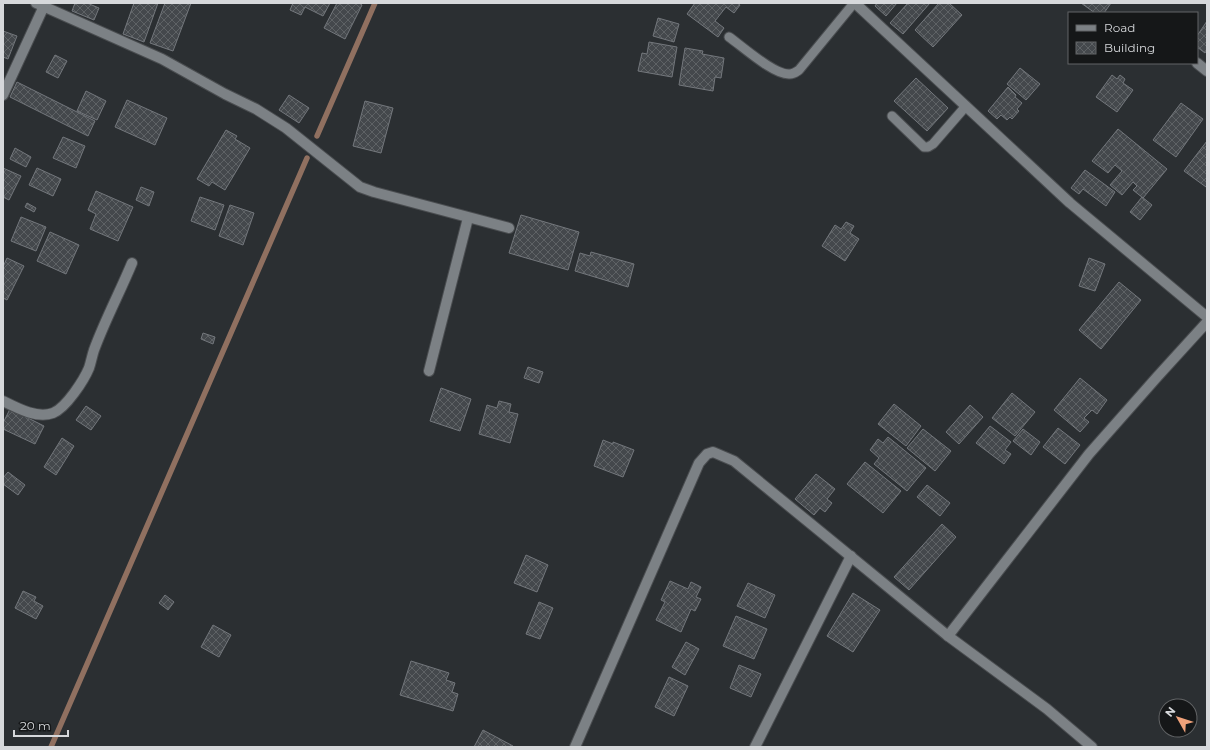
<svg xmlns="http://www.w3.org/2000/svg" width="1210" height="750" font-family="Montserrat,sans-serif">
	<defs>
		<pattern id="building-cross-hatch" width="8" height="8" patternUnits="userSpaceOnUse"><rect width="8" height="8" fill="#44484c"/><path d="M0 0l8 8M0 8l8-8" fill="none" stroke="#5e6265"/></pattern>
	</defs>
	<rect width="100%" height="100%" fill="#2b2f32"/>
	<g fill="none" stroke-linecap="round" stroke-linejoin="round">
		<g stroke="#907060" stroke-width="5.5">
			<path d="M317,136L375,3"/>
			<path d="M51,747L307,158"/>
		</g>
	</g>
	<g fill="url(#building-cross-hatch)" stroke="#73777c">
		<path d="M75,3H87L99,8L94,20L72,11Z"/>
		<path d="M134,3H158L144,42L123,34Z"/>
		<path d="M165,3H191L173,51L150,43Z"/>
		<path d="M293,3H330L323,16L305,7L301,15L290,10Z"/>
		<path d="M337,3H359L362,5L345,39L324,28Z"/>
		<path d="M695,3H737L740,5L734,13L726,7L715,21L724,28L718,37L687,14Z"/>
		<path d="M877,3H897L886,16L875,6Z"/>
		<path d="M908,3H930L903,34L890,23Z"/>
		<path d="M939,3H949L962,15L933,47L915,30Z"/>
		<path d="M1081,3H1111L1104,13H1095Z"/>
		<path d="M658,18L679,24L674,42L653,36Z"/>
		<path d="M1207,21V50L1205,53L1197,47V36Z"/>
		<path d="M3,31L17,36L8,59L3,57Z"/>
		<path d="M649,42L677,47L672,77L638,71L642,53L647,54Z"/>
		<path d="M685,48L703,51L702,54L724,58L721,78L715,77L713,91L679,85Z"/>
		<path d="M55,55L67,61L58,78L46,72Z"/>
		<path d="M1020,68L1040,84L1026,100L1007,84Z"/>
		<path d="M1112,75L1117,79L1120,75L1125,79L1123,83L1133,90L1117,112L1096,97Z"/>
		<path d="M916,78L948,108L927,131L894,101Z"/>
		<path d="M17,82L95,121L88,136L10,97Z"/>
		<path d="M1008,87L1016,95L1015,97L1022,103L1017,109L1019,111L1012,119L1010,117L1007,120L1001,115L997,119L988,111Z"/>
		<path d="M86,91L106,101L97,120L77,111Z"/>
		<path d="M289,95L309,108L299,123L279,110Z"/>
		<path d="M127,100L167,118L155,145L115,127Z"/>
		<path d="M365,101L393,108L381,153L353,146Z"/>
		<path d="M1181,103L1203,119L1176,157L1153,140Z"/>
		<path d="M1118,129L1167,169L1143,198L1133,190L1137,186L1133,182L1122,195L1110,185L1122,171L1115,165L1108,173L1092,161Z"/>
		<path d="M226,130L237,136L235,139L250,148L225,190L212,182L209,186L197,179Z"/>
		<path d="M63,137L85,146L76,168L53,158Z"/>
		<path d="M1207,141V186L1206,187L1184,171Z"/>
		<path d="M15,148L31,157L26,167L10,159Z"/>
		<path d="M3,168L21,176L9,200L3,197Z"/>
		<path d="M37,168L61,179L53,196L29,185Z"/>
		<path d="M1085,170L1115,192L1106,206L1083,189L1079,194L1071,188Z"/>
		<path d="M141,187L154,192L149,206L136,200Z"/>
		<path d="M96,191L133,207L118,241L90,229L96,214L88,210Z"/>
		<path d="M200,197L224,205L215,230L191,221Z"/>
		<path d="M1142,197L1152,205L1140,220L1130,212Z"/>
		<path d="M27,203L36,208L34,212L25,207Z"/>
		<path d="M230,205L254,213L243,245L219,236Z"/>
		<path d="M521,215L579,232L568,270L509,253Z"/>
		<path d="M21,217L46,227L36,251L11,241Z"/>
		<path d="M846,222L854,226L850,233L859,239L845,261L822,246L835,225L841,229Z"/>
		<path d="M50,232L79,245L66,274L37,261Z"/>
		<path d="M591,252L634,264L628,287L575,271L580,253L590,256Z"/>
		<path d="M7,258L24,266L7,300L3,298V267Z"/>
		<path d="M1089,258L1105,264L1095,291L1079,286Z"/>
		<path d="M1119,282L1141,300L1101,349L1079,330Z"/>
		<path d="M203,333L215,337L213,344L201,339Z"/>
		<path d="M528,367L543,372L539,383L524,378Z"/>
		<path d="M1080,378L1107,400L1097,414L1092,410L1084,418L1089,422L1080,432L1054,410Z"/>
		<path d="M441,388L471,399L460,431L430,421Z"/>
		<path d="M1012,393L1035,412L1015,436L992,418Z"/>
		<path d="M499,401L511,404L509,412L518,414L510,443L479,434L487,405L497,408Z"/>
		<path d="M894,404L921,426L906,446L878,424Z"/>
		<path d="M970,405L983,417L959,444L946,432Z"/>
		<path d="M86,406L101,416L91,430L76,420Z"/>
		<path d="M10,409L44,426L35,444L3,429V423Z"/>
		<path d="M990,426L1011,442L1005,450L1011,454L1004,464L976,443Z"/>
		<path d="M1058,428L1080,445L1065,464L1043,447Z"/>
		<path d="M923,429L951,451L935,471L907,448Z"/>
		<path d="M1023,429L1040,442L1031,455L1013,441Z"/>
		<path d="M888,437L926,468L907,491L874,464L879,458L870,450L878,439L883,443Z"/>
		<path d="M62,438L74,446L56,475L44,467Z"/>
		<path d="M603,440L613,444V442L634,450L623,477L594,466Z"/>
		<path d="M865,462L901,491L883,513L847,484Z"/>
		<path d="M8,472L25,485L18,495L3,484V478Z"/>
		<path d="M816,474L835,489L827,499L832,503L825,512L820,508L814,515L795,499Z"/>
		<path d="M927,485L950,503L940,516L917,497Z"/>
		<path d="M942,524L956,537L909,590L894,577Z"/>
		<path d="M526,555L548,565L537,592L514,583Z"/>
		<path d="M670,581L688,589L691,582L701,587L696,597L701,599L695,611L691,609L681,632L656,620L665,602L661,600Z"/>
		<path d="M748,583L775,595L765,618L737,606Z"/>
		<path d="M23,591L36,597L34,601L43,606L36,619L15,608Z"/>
		<path d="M853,593L880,610L853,652L827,636Z"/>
		<path d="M165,595L174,602L168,610L159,603Z"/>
		<path d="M539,602L553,608L540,639L526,634Z"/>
		<path d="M736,616L767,629L754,659L723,646Z"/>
		<path d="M213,625L231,635L219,657L201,647Z"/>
		<path d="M686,642L699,649L685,675L672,667Z"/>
		<path d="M411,661L449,673L446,680L455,683L452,692L458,694L453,711L400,695Z"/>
		<path d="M739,665L761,674L751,697L730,688Z"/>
		<path d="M669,677L688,686L674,716L655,707Z"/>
		<path d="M483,730L513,746V747H474Z"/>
	</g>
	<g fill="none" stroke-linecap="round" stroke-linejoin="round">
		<defs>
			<g id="service">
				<path d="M729,37C742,46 775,76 790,74C794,74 796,72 799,70L854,3"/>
				<path d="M892,116L924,147H928L933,144L966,106"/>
			</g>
			<g id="minor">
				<path d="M36,3L162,59L225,94L256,109L286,128L360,187L374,192L509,228"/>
				<path d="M855,3L1070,203L1207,317"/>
				<path d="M1197,63L1207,71"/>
				<path d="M3,95L44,6"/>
				<path d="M429,371L468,218"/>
				<path d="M3,401C17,408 37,419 53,413C66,408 84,380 89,368C91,362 92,356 94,350C105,320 120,292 132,263"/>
				<path d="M948,636L1089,454L1157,377L1207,322"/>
				<path d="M575,747L699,463L707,454L713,452L734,461L948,636L1047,709L1092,747"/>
				<path d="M755,747L851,556"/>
			</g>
		</defs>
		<use href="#service" stroke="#4a4d50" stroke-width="11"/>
		<use href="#minor" stroke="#4a4d50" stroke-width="12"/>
		<use href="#service" stroke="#7c8185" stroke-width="9"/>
		<use href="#minor" stroke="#7c8185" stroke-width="10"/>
	</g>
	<rect width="1210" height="750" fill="none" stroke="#d6d8db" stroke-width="8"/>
	<rect x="1068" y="12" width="130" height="52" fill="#151718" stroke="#626466"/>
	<rect x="1076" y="25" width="20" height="6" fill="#7c8185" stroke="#626466"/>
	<text x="1104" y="32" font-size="12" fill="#d6d8db">Road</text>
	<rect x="1076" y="42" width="20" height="12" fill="url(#building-cross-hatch)" stroke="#626466"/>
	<text x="1104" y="52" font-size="12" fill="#d6d8db">Building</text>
	<g transform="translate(1178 718) rotate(309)"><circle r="19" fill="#151718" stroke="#626466"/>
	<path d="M0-3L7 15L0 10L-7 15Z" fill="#f0a27a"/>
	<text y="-6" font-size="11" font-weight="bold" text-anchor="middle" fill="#d6d8db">N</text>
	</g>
	<path d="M14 730v6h54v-6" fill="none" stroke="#d6d8db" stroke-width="2"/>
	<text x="20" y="730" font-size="12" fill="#d6d8db" stroke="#151718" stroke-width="3" paint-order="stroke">20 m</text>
</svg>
